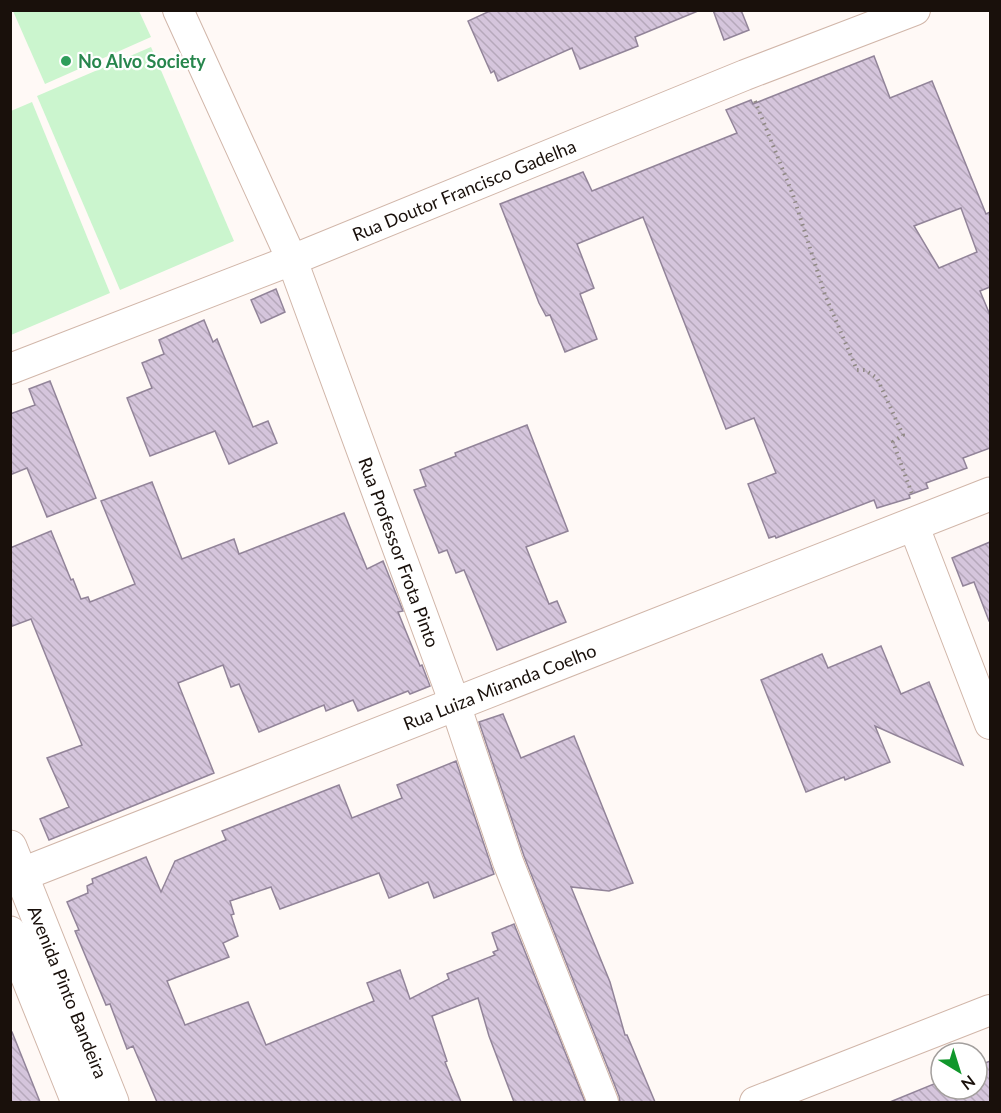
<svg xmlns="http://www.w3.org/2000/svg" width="1001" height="1113" font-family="Lato,sans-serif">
	<defs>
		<pattern id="building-back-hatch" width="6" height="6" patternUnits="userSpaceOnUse" patternTransform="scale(1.5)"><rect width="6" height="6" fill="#d5c5dc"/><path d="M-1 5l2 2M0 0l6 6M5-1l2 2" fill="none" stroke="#b6a8bb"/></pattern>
	</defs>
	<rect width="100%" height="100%" fill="#fff9f6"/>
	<g fill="#cbf5ce">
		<path d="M13,11H139L151,37L45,84Z"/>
		<path d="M151,47L234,241L120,290L37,96Z"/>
		<path d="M32,102L110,293L11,335V111Z"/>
	</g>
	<g fill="url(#building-back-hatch)" stroke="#928499" stroke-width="1.5" fill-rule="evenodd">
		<path d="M492,10H698V11L635,37L638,46L580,69L572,48L498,81L494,71L491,73L468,21Z"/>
		<path d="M713,10H741L749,30L724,40Z"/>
		<path d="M874,56L890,98L932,81L986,214L990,212V287L980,291L990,315V448L963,458L967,468L926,483L928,488L909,495L910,498L877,508L874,500L776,538L775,536L769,538L748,484L776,473L754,418L726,429L643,217L577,244L594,288L580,294L597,339L565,352L550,315L546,316L539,303L500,204L583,172L592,191L737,133L726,110L751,100L753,104ZM961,208L977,252L939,268L914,226Z"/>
		<path d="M276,289L285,312L261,323L251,300Z"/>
		<path d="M204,320L213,342L217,339L253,427L268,421L277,443L229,464L215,431L150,456L127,398L152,388L142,363L164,354L159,340Z"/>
		<path d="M50,381L96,498L47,517L27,468L10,475V414L35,405L29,389Z"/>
		<path d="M527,425L568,531L526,547L549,604L557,601L566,622L497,650L464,570L456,573L447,550L439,553L414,490L426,486L420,470L456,456L455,453Z"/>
		<path d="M152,482L182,559L234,539L239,554L344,513L367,569L383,561L403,611L398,612L420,666L422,665L430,686L410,694L408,691L358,711L353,700L326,711L324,705L259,732L239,684L231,687L223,665L178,683L214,773L49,840L40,819L69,807L47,758L82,745L31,619L10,627V548L51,531L71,580L73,579L81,599L88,597L90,602L135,584L101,501Z"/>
		<path d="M990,542V621H989L974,582L963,586L952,558Z"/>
		<path d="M881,646L901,694L929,682L963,765L875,726L890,762L845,780L844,777L806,792L761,680L822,654L828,668Z"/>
		<path d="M503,714L521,758L574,736L633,883L609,891L571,887L610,982L625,1035H627L655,1102H620L619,1096L524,856L479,722Z"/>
		<path d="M456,761L494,874L434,898L428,882L389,898L379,873L280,909L271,887L230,901L234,914L231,915L238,936L223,943L229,957L167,981L185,1025L248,1002L266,1045L374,1001L367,983L400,970L410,999L449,979L447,974L495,955L493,952L498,950L492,933L514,924L585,1102H514L489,1036L478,998L432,1016L447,1061L445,1062L461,1102H157L133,1046L127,1049L110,1004L106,1005L75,931L79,930L67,902L88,893L87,886L93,883L92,879L146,857L161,892L175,861L226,840L222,831L339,785L352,818L402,798L397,785Z"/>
		<path d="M10,1032H12L40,1102H10Z"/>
		<path d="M990,1061V1102H890L941,1081V1089H977V1066Z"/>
	</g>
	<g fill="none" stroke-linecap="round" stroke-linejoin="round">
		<defs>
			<g id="minor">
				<path id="s1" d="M178,10L292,260L455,704L508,862L603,1102"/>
				<path id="s2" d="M10,369L292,260L745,75L915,10"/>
				<path d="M913,524L990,724"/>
				<path d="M755,1102L990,1010"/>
			</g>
			<g id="tertiary">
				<path id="s3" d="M10,879L990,494"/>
			</g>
			<g id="secondary">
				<path id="s4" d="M10,847L112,1102"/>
				<path d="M10,933L78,1102"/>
			</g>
		</defs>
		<use href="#minor" stroke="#d1b6a9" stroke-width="32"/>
		<use href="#tertiary" stroke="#d1b6a9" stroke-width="35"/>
		<use href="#secondary" stroke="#d1b6a9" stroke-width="35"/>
		<path stroke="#908985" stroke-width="4" stroke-dasharray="1.5 4.5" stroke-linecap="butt" d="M755,101L793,195L825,295L857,370H865L877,378L903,435L893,442L912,494"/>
		<use href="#minor" stroke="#fff" stroke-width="30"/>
		<use href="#tertiary" stroke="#fff" stroke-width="33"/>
		<use href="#secondary" stroke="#fff" stroke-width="33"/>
	</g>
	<circle fill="#2e9e5b" stroke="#fff" stroke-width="2" cx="66" cy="61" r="6"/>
	<g text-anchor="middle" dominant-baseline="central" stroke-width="4.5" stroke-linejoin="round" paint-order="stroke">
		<g font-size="18" font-weight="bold" fill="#27864d" stroke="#fff" text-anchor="start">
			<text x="78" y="61">No Alvo Society</text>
		</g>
		<g font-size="18" fill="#19100b" stroke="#fff">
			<text stroke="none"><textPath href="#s2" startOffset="488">Rua Doutor Francisco Gadelha</textPath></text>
			<text stroke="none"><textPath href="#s1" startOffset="586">Rua Professor Frota Pinto</textPath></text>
			<text stroke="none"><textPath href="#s3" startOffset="526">Rua Luiza Miranda Coelho</textPath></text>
			<text stroke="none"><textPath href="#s4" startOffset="156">Avenida Pinto Bandeira</textPath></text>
		</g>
	</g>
	<rect width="1001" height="1113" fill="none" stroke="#19100b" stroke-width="24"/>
	<g transform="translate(959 1071) rotate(142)"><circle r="28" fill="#ffffff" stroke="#a39f9d" stroke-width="1.5"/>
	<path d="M0-4.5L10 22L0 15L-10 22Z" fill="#11972c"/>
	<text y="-9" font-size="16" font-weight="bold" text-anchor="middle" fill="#19100b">N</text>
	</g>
</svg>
